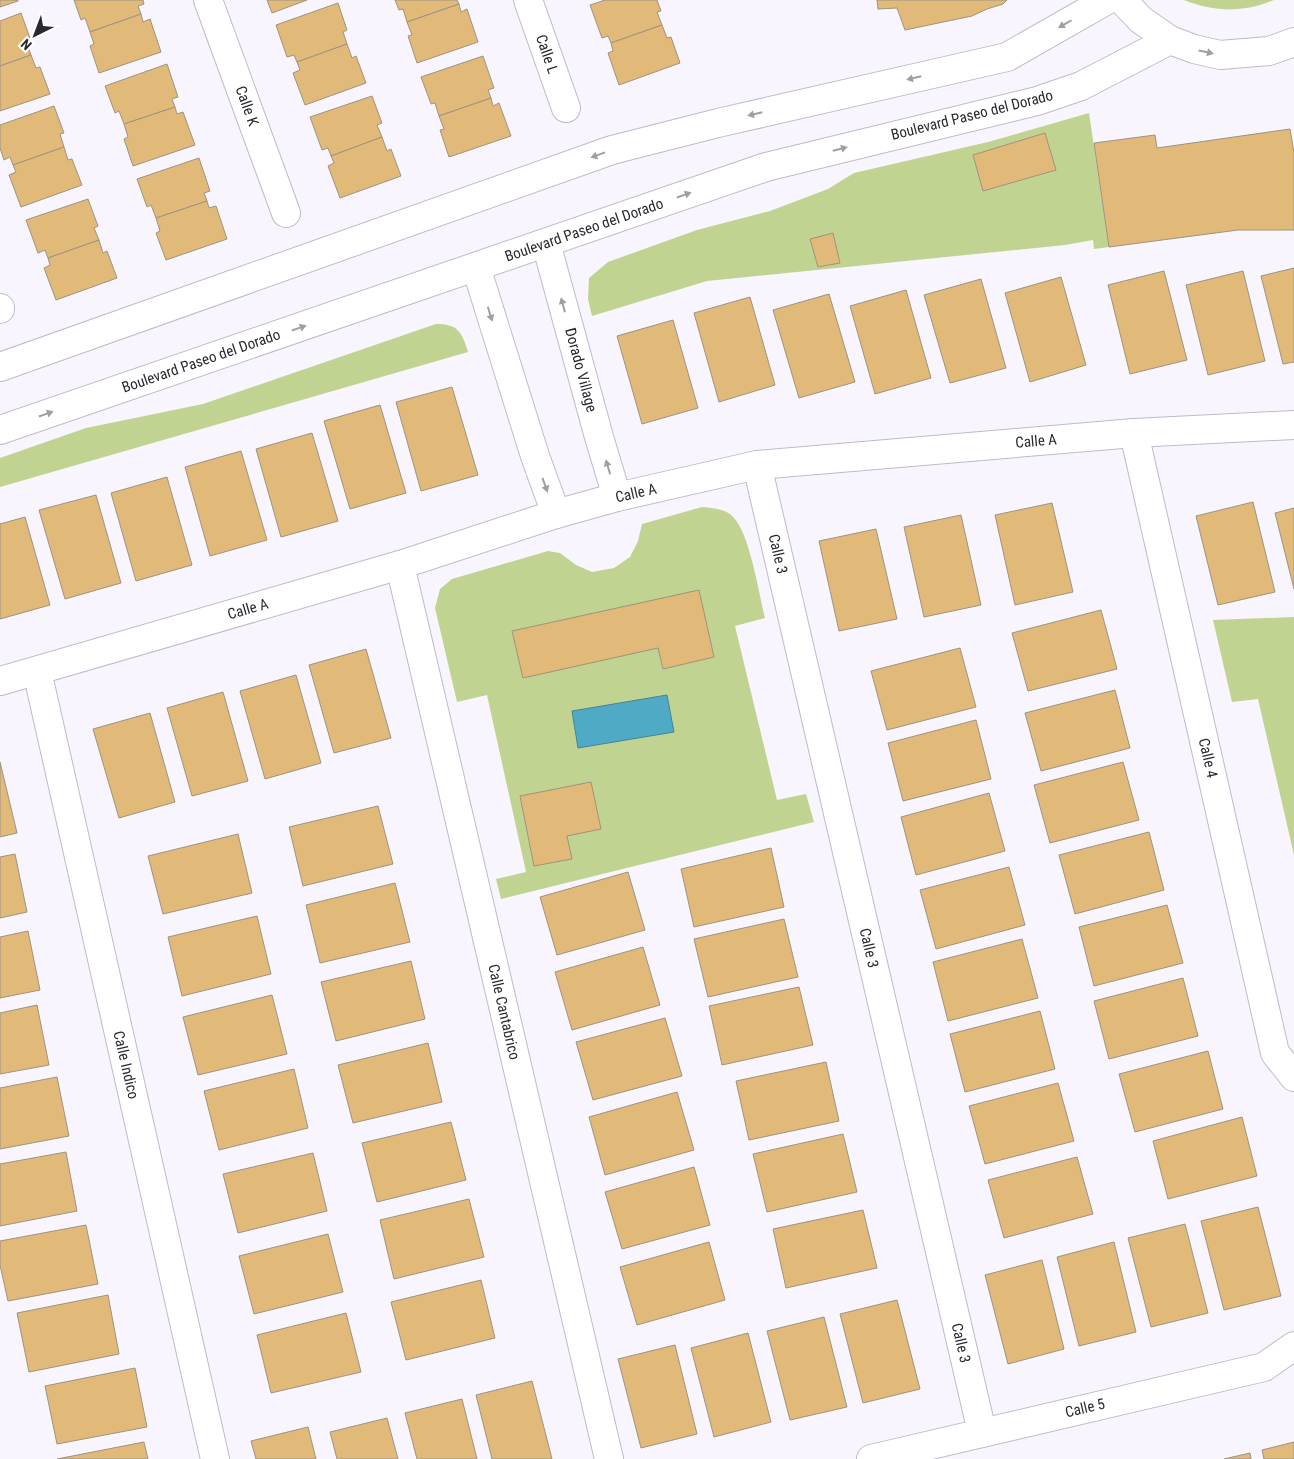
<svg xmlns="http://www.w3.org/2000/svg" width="1294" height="1459" font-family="'Roboto Condensed',sans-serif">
	<rect width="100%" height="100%" fill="#f8f5fe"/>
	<g fill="#c0d391">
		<path d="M1184,0H1274C1244,13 1214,12 1184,0Z"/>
		<path d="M1089,113L1109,247L1094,249L1093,240L1065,245L707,281L592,316L588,299L589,278L608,262L697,230L770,211L828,189L854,173L988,142Z"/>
		<path d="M436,324C457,324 462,331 468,352L0,487V458L86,428L203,404Z"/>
		<path d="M702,507C713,508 727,509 734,518C750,535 759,594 765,618L735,626L777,800L806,794L814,822L501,899L496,879L526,872L487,695L457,702L435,608L440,589L452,579L548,551L560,553L576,565L592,572L614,568L630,557L638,541L642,524Z"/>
		<path d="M1294,617V855L1258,699L1232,702L1213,620Z"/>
	</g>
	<path fill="#4faac6" stroke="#448399" d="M667,695L674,732L578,748L572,711Z"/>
	<g fill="#e1b978" stroke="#9e9380">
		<path d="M0,0H18V1L0,7Z"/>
		<path d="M74,0H143L144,4L138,6L141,14L90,32L85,18L81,20Z"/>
		<path d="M267,0H307L272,13Z"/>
		<path d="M395,0H457L459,4L407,22L403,9L399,10Z"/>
		<path d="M605,0H657L661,11L657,12L662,25L611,43L608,36L602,38L590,5Z"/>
		<path d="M877,0H1007L1003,4L987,9L972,16L905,30L897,8L878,9Z"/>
		<path d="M338,3L347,30L343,32L347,44L297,62L294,55L287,57L276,25Z"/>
		<path d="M459,4L461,12L467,9L478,42L417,63L408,36L412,35L407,22Z"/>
		<path d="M21,13L31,41L26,42L31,55L0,66V21Z"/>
		<path d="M141,14L143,22L150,19L161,52L99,73L90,46L94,44L90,32Z"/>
		<path d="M662,25L667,38L671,37L680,63L619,85L608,53L613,51L611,43Z"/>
		<path d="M347,44L352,58L356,56L366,83L305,105L293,73L300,70L297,62Z"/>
		<path d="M31,55L36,68L40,67L50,94L0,111V66Z"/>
		<path d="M483,56L494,88L488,90L491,98L439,116L435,103L431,104L421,77Z"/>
		<path d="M167,64L178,97L172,99L175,107L124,124L119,111L115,113L105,86Z"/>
		<path d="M372,96L382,123L377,125L382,137L331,156L328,148L322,150L310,117Z"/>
		<path d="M491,98L493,106L499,103L511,136L449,157L440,130L444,129L439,116Z"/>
		<path d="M54,106L64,133L60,134L64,147L13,165L10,157L4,160L0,148V125Z"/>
		<path d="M175,107L177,114L183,112L195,145L133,166L124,139L128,137L124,124Z"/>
		<path d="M1290,129L1294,153V230H1238L1109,247L1094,143L1155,135L1157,148Z"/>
		<path d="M1045,133L1056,170L983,191L973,155Z"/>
		<path d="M382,137L387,151L391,149L401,176L340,198L328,166L334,163L331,156Z"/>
		<path d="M64,147L68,160L72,159L82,185L21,207L9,175L16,172L13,165Z"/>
		<path d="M199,158L210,191L204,193L207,201L156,218L151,205L147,207L137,179Z"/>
		<path d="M88,199L98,226L94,228L99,240L48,258L45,250L38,253L26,220Z"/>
		<path d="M207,201L209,208L216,206L227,239L166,260L156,233L160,231L156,218Z"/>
		<path d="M833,233L840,263L818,267L810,239Z"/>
		<path d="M99,240L103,253L107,251L117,278L56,300L44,268L50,265L48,258Z"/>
		<path d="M1294,268V362L1283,364L1261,276Z"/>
		<path d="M1164,271L1187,360L1130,374L1108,285Z"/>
		<path d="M1243,271L1265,361L1208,375L1186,285Z"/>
		<path d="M1061,277L1086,365L1030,382L1005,293Z"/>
		<path d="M981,279L1006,368L950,383L924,295Z"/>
		<path d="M906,290L931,378L875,394L850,306Z"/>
		<path d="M829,294L855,382L799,398L773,310Z"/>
		<path d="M750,297L775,385L719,402L694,313Z"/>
		<path d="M673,320L698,408L642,424L617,336Z"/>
		<path d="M452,387L478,475L421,491L396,402Z"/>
		<path d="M380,405L406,493L350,509L324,421Z"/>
		<path d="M312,433L338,521L281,537L256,449Z"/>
		<path d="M241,451L267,540L210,556L185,467Z"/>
		<path d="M167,477L192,565L136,581L111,493Z"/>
		<path d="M96,495L121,583L65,599L39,510Z"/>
		<path d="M1253,502L1275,592L1218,605L1196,516Z"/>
		<path d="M1052,503L1073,592L1015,605L995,515Z"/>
		<path d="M1294,508V589L1275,513Z"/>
		<path d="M961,515L981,605L924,617L904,527Z"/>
		<path d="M25,517L50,605L0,619V524Z"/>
		<path d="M876,529L897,619L839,631L819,541Z"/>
		<path d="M699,590L714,657L663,669L658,648L523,678L512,631Z"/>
		<path d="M1101,610L1117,669L1028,691L1012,633Z"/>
		<path d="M960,648L976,707L887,730L871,671Z"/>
		<path d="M366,649L391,738L334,753L309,665Z"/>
		<path d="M296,675L321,763L265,779L240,691Z"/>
		<path d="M1115,690L1130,748L1041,771L1025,713Z"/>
		<path d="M223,692L248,781L192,796L167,708Z"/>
		<path d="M150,713L175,802L119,818L93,729Z"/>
		<path d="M976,720L991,779L903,801L888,743Z"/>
		<path d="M0,762L17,833L0,837Z"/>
		<path d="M1123,762L1139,820L1050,843L1034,785Z"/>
		<path d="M591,782L601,829L567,836L572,859L534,866L520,796Z"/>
		<path d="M989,793L1005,851L916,875L901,817Z"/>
		<path d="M378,806L393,864L303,886L289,827Z"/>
		<path d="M1149,832L1164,890L1075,914L1059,855Z"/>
		<path d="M238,834L252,893L163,914L148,856Z"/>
		<path d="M771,848L784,907L694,927L681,869Z"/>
		<path d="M15,854L27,912L0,918V857Z"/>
		<path d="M1009,867L1025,925L936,949L920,890Z"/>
		<path d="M628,872L645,930L557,955L540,897Z"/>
		<path d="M395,883L410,942L320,963L306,905Z"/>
		<path d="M1167,905L1183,963L1094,986L1079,927Z"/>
		<path d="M257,916L271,974L182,996L168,937Z"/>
		<path d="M784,919L798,977L708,997L694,939Z"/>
		<path d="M28,931L40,990L0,998V937Z"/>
		<path d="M1022,939L1038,998L948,1021L933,962Z"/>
		<path d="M643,947L660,1005L572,1030L555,972Z"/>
		<path d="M411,961L425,1019L336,1041L321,982Z"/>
		<path d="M1183,978L1198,1036L1109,1059L1094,1001Z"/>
		<path d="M799,987L813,1045L722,1065L709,1006Z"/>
		<path d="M272,995L287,1054L198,1075L183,1017Z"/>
		<path d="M37,1005L49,1065L0,1074V1013Z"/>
		<path d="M1040,1011L1055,1069L965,1092L950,1034Z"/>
		<path d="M665,1018L682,1076L593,1100L576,1042Z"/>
		<path d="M428,1043L442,1102L353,1123L338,1065Z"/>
		<path d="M1208,1051L1223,1109L1135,1132L1119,1074Z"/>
		<path d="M826,1062L839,1121L749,1140L736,1081Z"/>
		<path d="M294,1069L308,1128L219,1150L204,1091Z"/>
		<path d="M57,1077L69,1136L0,1149V1088Z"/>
		<path d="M1058,1083L1074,1141L985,1164L969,1106Z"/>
		<path d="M677,1092L694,1150L605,1175L589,1117Z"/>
		<path d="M1242,1117L1257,1176L1168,1199L1153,1141Z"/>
		<path d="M451,1122L466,1180L377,1202L362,1143Z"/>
		<path d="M843,1134L857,1192L767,1212L753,1154Z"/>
		<path d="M66,1152L77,1211L0,1226V1164Z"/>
		<path d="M313,1153L327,1211L238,1233L223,1174Z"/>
		<path d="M1077,1157L1093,1214L1004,1238L988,1180Z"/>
		<path d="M694,1167L710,1225L622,1249L605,1192Z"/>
		<path d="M469,1199L484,1257L394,1279L380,1220Z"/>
		<path d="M1258,1207L1281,1296L1224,1310L1201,1221Z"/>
		<path d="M863,1210L877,1268L786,1288L773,1229Z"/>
		<path d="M1185,1224L1208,1313L1151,1327L1128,1238Z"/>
		<path d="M86,1225L98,1284L8,1301L0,1265V1241Z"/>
		<path d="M328,1234L343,1292L254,1314L239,1256Z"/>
		<path d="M709,1242L725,1300L637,1325L620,1267Z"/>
		<path d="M1114,1242L1136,1332L1079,1346L1057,1257Z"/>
		<path d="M1042,1260L1064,1349L1008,1364L985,1275Z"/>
		<path d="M481,1280L495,1338L406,1360L391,1302Z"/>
		<path d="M108,1295L119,1354L29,1372L17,1313Z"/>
		<path d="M897,1300L920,1389L863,1403L840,1314Z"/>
		<path d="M346,1313L361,1372L271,1393L257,1335Z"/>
		<path d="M824,1317L847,1407L790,1420L767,1331Z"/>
		<path d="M748,1333L771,1422L714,1437L691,1348Z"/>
		<path d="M675,1345L697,1434L641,1448L618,1359Z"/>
		<path d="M135,1368L147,1427L57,1444L45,1386Z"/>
		<path d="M532,1381L552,1459H492L476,1395Z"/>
		<path d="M462,1399L477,1459H417L405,1413Z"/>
		<path d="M387,1418L398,1459H337L330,1432Z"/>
		<path d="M308,1427L316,1459H256L251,1441Z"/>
		<path d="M144,1442L148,1459H57Z"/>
		<path d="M1294,1442V1459H1264L1262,1450Z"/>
		<path d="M1250,1453L1251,1459H1224Z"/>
	</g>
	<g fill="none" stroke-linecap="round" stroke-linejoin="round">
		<defs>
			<g id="minor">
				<path d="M208,0L286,213"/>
				<path d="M528,0L566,108"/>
				<path d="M1122,0L1141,20L1170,40L1194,49L1220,55L1269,51L1294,42"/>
				<path d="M546,243L599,437L617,497"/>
				<path d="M476,267L535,456L556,514"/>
				<path d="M0,308V309"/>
				<path d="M0,367L612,150L718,123L1007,57L1107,0"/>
				<path d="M0,430L766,167L1037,101L1081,86L1170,40"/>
				<path d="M1134,433L1275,1053L1294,1077"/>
				<path d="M757,465L982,1432"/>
				<path d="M400,565L609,1459"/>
				<path d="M37,671L215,1459"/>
				<path d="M0,681L400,565L556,514L617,497L757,465L1134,433L1294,425"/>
				<path d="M871,1459L1264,1367L1294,1346"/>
			</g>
		</defs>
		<use href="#minor" stroke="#c0b9ce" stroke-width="30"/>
		<use href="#minor" stroke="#fff" stroke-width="28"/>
	</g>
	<defs><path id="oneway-solid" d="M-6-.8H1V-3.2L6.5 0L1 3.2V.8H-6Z" transform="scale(1.25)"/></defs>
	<g fill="#9f9ea1">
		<use href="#oneway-solid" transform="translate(1065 24) rotate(150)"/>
		<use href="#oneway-solid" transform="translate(1206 52) rotate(12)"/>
		<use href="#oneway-solid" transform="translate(914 78) rotate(167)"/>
		<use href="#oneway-solid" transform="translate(755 114) rotate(167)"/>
		<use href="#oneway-solid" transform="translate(840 149) rotate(-14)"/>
		<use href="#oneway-solid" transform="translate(598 155) rotate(160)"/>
		<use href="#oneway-solid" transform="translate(684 195) rotate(-19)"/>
		<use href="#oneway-solid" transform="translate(563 305) rotate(-105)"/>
		<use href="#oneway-solid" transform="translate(490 314) rotate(73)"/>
		<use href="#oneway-solid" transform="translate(299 328) rotate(-19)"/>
		<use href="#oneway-solid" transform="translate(46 414) rotate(-19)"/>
		<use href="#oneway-solid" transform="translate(608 467) rotate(-107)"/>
		<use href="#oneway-solid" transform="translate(545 485) rotate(70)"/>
	</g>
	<g text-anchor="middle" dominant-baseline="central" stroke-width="4" stroke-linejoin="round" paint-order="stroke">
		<g font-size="15" fill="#2a282f" stroke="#fff">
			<text transform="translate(547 54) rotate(71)">Calle L</text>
			<text transform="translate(247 106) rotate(70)">Calle K</text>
			<text transform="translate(972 115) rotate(-14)">Boulevard Paseo del Dorado</text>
			<text transform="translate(584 230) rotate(-19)">Boulevard Paseo del Dorado</text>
			<text transform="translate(201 361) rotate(-19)">Boulevard Paseo del Dorado</text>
			<text transform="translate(581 370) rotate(75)">Dorado Village</text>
			<text transform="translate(1036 441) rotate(-5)">Calle A</text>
			<text transform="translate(636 493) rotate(-13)">Calle A</text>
			<text transform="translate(778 554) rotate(77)">Calle 3</text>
			<text transform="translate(248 609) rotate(-16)">Calle A</text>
			<text transform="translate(1208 758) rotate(77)">Calle 4</text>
			<text transform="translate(869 948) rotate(77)">Calle 3</text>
			<text transform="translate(504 1012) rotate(77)">Calle Cantabrico</text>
			<text transform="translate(126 1065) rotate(77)">Calle Indico</text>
			<text transform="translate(961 1343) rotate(77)">Calle 3</text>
			<text transform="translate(1085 1408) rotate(-13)">Calle 5</text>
		</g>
	</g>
	<g transform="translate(35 35) rotate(222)" stroke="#ffffff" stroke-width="4" paint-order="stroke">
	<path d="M0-4L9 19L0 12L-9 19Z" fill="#2a282f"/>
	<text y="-8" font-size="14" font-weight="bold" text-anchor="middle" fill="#2a282f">N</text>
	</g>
</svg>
